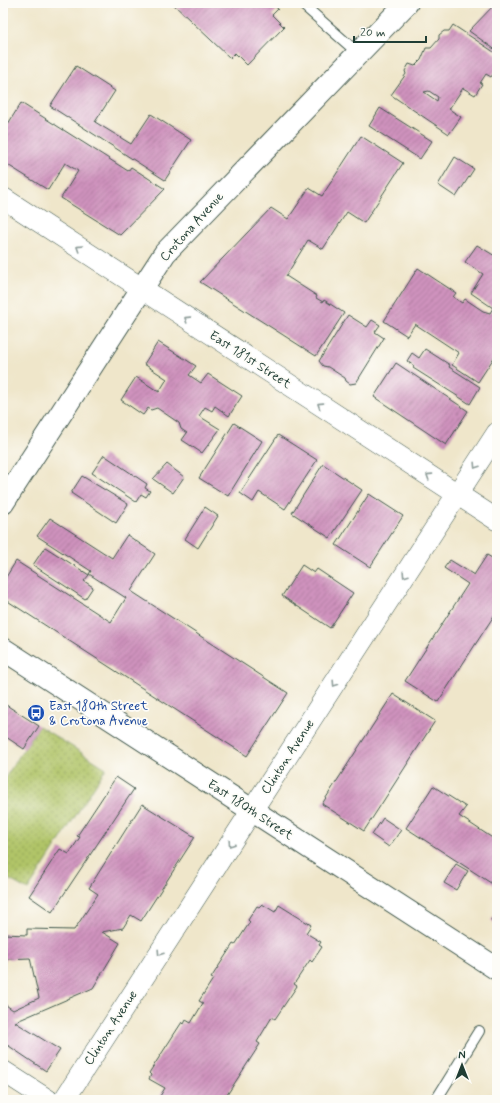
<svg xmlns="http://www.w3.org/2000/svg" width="500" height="1103" font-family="Mynerve,sans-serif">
	<defs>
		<pattern id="grass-dots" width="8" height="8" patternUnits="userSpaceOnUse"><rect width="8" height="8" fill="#b0c468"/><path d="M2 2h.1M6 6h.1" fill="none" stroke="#8fa056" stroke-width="1.8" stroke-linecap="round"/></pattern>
		<pattern id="building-hatch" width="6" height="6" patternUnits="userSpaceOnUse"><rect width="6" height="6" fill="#cf92bd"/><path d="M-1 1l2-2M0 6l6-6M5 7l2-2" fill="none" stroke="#a7789a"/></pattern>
	</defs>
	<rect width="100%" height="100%" fill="#fdfcf7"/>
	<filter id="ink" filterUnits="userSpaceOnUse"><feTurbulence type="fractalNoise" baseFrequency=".025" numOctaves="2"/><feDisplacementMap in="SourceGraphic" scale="8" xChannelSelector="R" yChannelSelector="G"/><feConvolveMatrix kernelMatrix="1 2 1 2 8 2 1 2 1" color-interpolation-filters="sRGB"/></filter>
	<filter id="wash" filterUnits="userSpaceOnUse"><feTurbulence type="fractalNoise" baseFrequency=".012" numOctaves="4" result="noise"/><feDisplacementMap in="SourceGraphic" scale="16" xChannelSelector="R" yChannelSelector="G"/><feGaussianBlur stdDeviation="0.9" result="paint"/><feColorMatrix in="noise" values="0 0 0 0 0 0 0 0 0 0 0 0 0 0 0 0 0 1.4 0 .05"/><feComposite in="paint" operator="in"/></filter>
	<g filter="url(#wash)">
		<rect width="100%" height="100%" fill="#efe6ca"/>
		<path fill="url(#grass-dots)" stroke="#68804e" d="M39,726L106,768L28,890L3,876V781Z"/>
		<g id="blocks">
			<g fill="url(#building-hatch)" fill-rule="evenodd">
				<path d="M172,3H271L278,9L272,15L284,27L247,65L235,53L230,58Z"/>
				<path d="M496,3H497V51L469,31Z"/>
				<path d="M453,25L497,54V69L491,77L486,74L480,83L482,84L475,95L463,88L449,109L461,117L449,134L391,95L406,74L405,71L409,64L415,66L421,60L426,48H431L439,39V35L444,31H449ZM429,91L438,97L437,101L424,92Z"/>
				<path d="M76,66L115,91L95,122L131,144L151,114L191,140L165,180L50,106Z"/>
				<path d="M21,103L128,171L131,167L165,189L120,235L61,198L78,171L65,163L48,190L3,162V132Z"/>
				<path d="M380,108L432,141L420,159L369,126Z"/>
				<path d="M361,136L403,163L364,223L347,212L323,249L308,240L286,276L317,296L316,298L323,302L324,300L344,313L316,356L200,282L271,208L288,219L309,188L322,196Z"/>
				<path d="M455,157L474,169L456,197L438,185Z"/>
				<path d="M477,245L495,256L497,253V353L478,382L452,365L459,353L415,324L407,336L384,321L418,268L456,293L453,297L462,303L465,299L483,311L490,313L493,308L471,293L483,274L465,262Z"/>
				<path d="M348,315L367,327L372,320L380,325L375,332L384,338L356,383L350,384L346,381L345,378L328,367L323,366L319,361Z"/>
				<path d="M158,342L196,366L189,375L201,383L208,374L242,396L229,416L215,406L212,411L205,407L199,416L220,429L202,453L182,440L187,433L181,429L179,423L157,408L151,410L148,408L143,415L121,400L136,377L159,392L167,379L144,364Z"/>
				<path d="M425,349L450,365L449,367L480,387L470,404L413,368L414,366L407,361L412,353L419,358Z"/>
				<path d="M396,363L468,411L446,445L374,397Z"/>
				<path d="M234,423L262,441L228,496L199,478Z"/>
				<path d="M278,435L317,460L285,509L259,492L253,502L240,493Z"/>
				<path d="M104,455L147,484L145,488L150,491L146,497L141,494L136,502L92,473Z"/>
				<path d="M167,464L184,477L173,493L153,479Z"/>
				<path d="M323,464L362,490L330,538L292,513Z"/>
				<path d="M82,476L128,504L116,523L71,493Z"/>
				<path d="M369,494L403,516L370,567L336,545Z"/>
				<path d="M205,507L218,516L198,548L185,539Z"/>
				<path d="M50,518L112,558L127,535L155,554L131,591L288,693L247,756L3,598V582L16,561L111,622L126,598L89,574L91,571L37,536Z"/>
				<path d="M45,547L89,575L84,581L93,587L85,599L33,565Z"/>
				<path d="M487,555L497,561V611L438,702L405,681L468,584L444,568L450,560L474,575Z"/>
				<path d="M302,565L314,573L317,569L353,593L330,628L282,596Z"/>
				<path d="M393,694L435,721L364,831L322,804Z"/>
				<path d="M3,703L39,726L24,749L3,735Z"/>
				<path d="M116,777L134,789L52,912L29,896L60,849L69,854L80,837L77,836Z"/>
				<path d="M433,786L466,807L459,816L497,841V887L406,828Z"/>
				<path d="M142,804L195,837L141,921L131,915L123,928L102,932L120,943L93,988L15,1022L60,1050L46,1071L3,1042V1003L13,1010L39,998L30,958L6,959L3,964V936L4,934L27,935V929L74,930L98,894L89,888Z"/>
				<path d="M383,818L401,830L389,847L372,835Z"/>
				<path d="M456,864L468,871L456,890L444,883Z"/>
				<path d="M262,904L275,912L279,905L311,925L306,933L321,942L319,945L322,947L312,962L310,960L294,984L297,986L275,1019L272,1017L257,1042L260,1044L225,1098L222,1096L219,1100H166L160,1096L165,1088L149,1079L151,1075L149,1073L182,1022L184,1024L186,1020L191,1023L203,1003L199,1001L213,979L211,978L233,944L235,945L250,922L248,920L257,906L259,907Z"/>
				<path d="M497,910V925L491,920Z"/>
			</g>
		</g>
	</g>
	<g filter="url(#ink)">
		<use href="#blocks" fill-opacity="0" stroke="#3e564a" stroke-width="1"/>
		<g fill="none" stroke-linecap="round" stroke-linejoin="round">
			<defs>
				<g id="lane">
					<path d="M301,3L359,54"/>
					<path d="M436,1100L479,1031"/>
				</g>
				<g id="street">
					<path d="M3,198L497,520"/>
					<path d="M3,1071L48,1100"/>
					<path d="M64,1100L497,433"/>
				</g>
				<g id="secondary">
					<path d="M3,503L165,253L407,3"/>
					<path d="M3,649L497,969"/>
				</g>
			</defs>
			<use href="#lane" stroke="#3e564a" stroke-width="12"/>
			<use href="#street" stroke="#3e564a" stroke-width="22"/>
			<use href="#secondary" stroke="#3e564a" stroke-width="24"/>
			<use href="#lane" stroke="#fff" stroke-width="10"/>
			<use href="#street" stroke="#fff" stroke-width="21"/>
			<use href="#secondary" stroke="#fff" stroke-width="22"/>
		</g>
		<defs><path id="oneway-chevron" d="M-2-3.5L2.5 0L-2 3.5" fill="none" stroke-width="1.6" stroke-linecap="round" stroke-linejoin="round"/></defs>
		<g stroke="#8f9e9a">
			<use href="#oneway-chevron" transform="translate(79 248) rotate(-147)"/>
			<use href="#oneway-chevron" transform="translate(187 319) rotate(-147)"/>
			<use href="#oneway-chevron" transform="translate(320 405) rotate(-147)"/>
			<use href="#oneway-chevron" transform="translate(476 466) rotate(123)"/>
			<use href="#oneway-chevron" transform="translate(429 476) rotate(-147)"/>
			<use href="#oneway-chevron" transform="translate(405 575) rotate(123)"/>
			<use href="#oneway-chevron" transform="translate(335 684) rotate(123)"/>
			<use href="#oneway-chevron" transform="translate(231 844) rotate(123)"/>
			<use href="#oneway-chevron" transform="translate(160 953) rotate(123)"/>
		</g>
	</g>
	<defs>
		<symbol id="bus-disc" viewBox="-11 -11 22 22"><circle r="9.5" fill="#1a4fb4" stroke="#fdfcf7"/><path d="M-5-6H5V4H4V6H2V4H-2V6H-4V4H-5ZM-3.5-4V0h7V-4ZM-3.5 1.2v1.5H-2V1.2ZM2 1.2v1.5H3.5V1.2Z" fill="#fff"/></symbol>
	</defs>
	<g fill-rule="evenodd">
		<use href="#bus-disc" x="26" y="703" width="20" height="20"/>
	</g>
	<g text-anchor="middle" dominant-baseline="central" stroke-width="3.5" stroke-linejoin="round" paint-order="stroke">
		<g font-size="13" fill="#1f3d34" stroke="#fdfcf7">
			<text transform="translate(192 227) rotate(-48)">Crotona Avenue</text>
			<text transform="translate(250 360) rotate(33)">East 181st Street</text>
			<text transform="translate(288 757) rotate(-57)">Clinton Avenue</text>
			<text transform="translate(250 810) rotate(33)">East 180th Street</text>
			<text transform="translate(111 1028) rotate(-57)">Clinton Avenue</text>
		</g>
		<g font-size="13" fill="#164399" stroke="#fdfcf7" text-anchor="start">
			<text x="49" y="706">East 180th Street<tspan x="49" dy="15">&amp; Crotona Avenue</tspan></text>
		</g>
	</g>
	<rect width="500" height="1103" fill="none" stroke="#fdfcf7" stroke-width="16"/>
	<g transform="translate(462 1065)" stroke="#fdfcf7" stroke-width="3" paint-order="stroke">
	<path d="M0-3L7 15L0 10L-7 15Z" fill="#1f3d34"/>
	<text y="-6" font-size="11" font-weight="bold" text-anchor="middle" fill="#1f3d34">N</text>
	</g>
	<path d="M354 36v6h72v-6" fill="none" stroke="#1f3d34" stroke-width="2"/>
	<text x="360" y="36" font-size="12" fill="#1f3d34" stroke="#fdfcf7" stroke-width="3" paint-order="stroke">20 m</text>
</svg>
